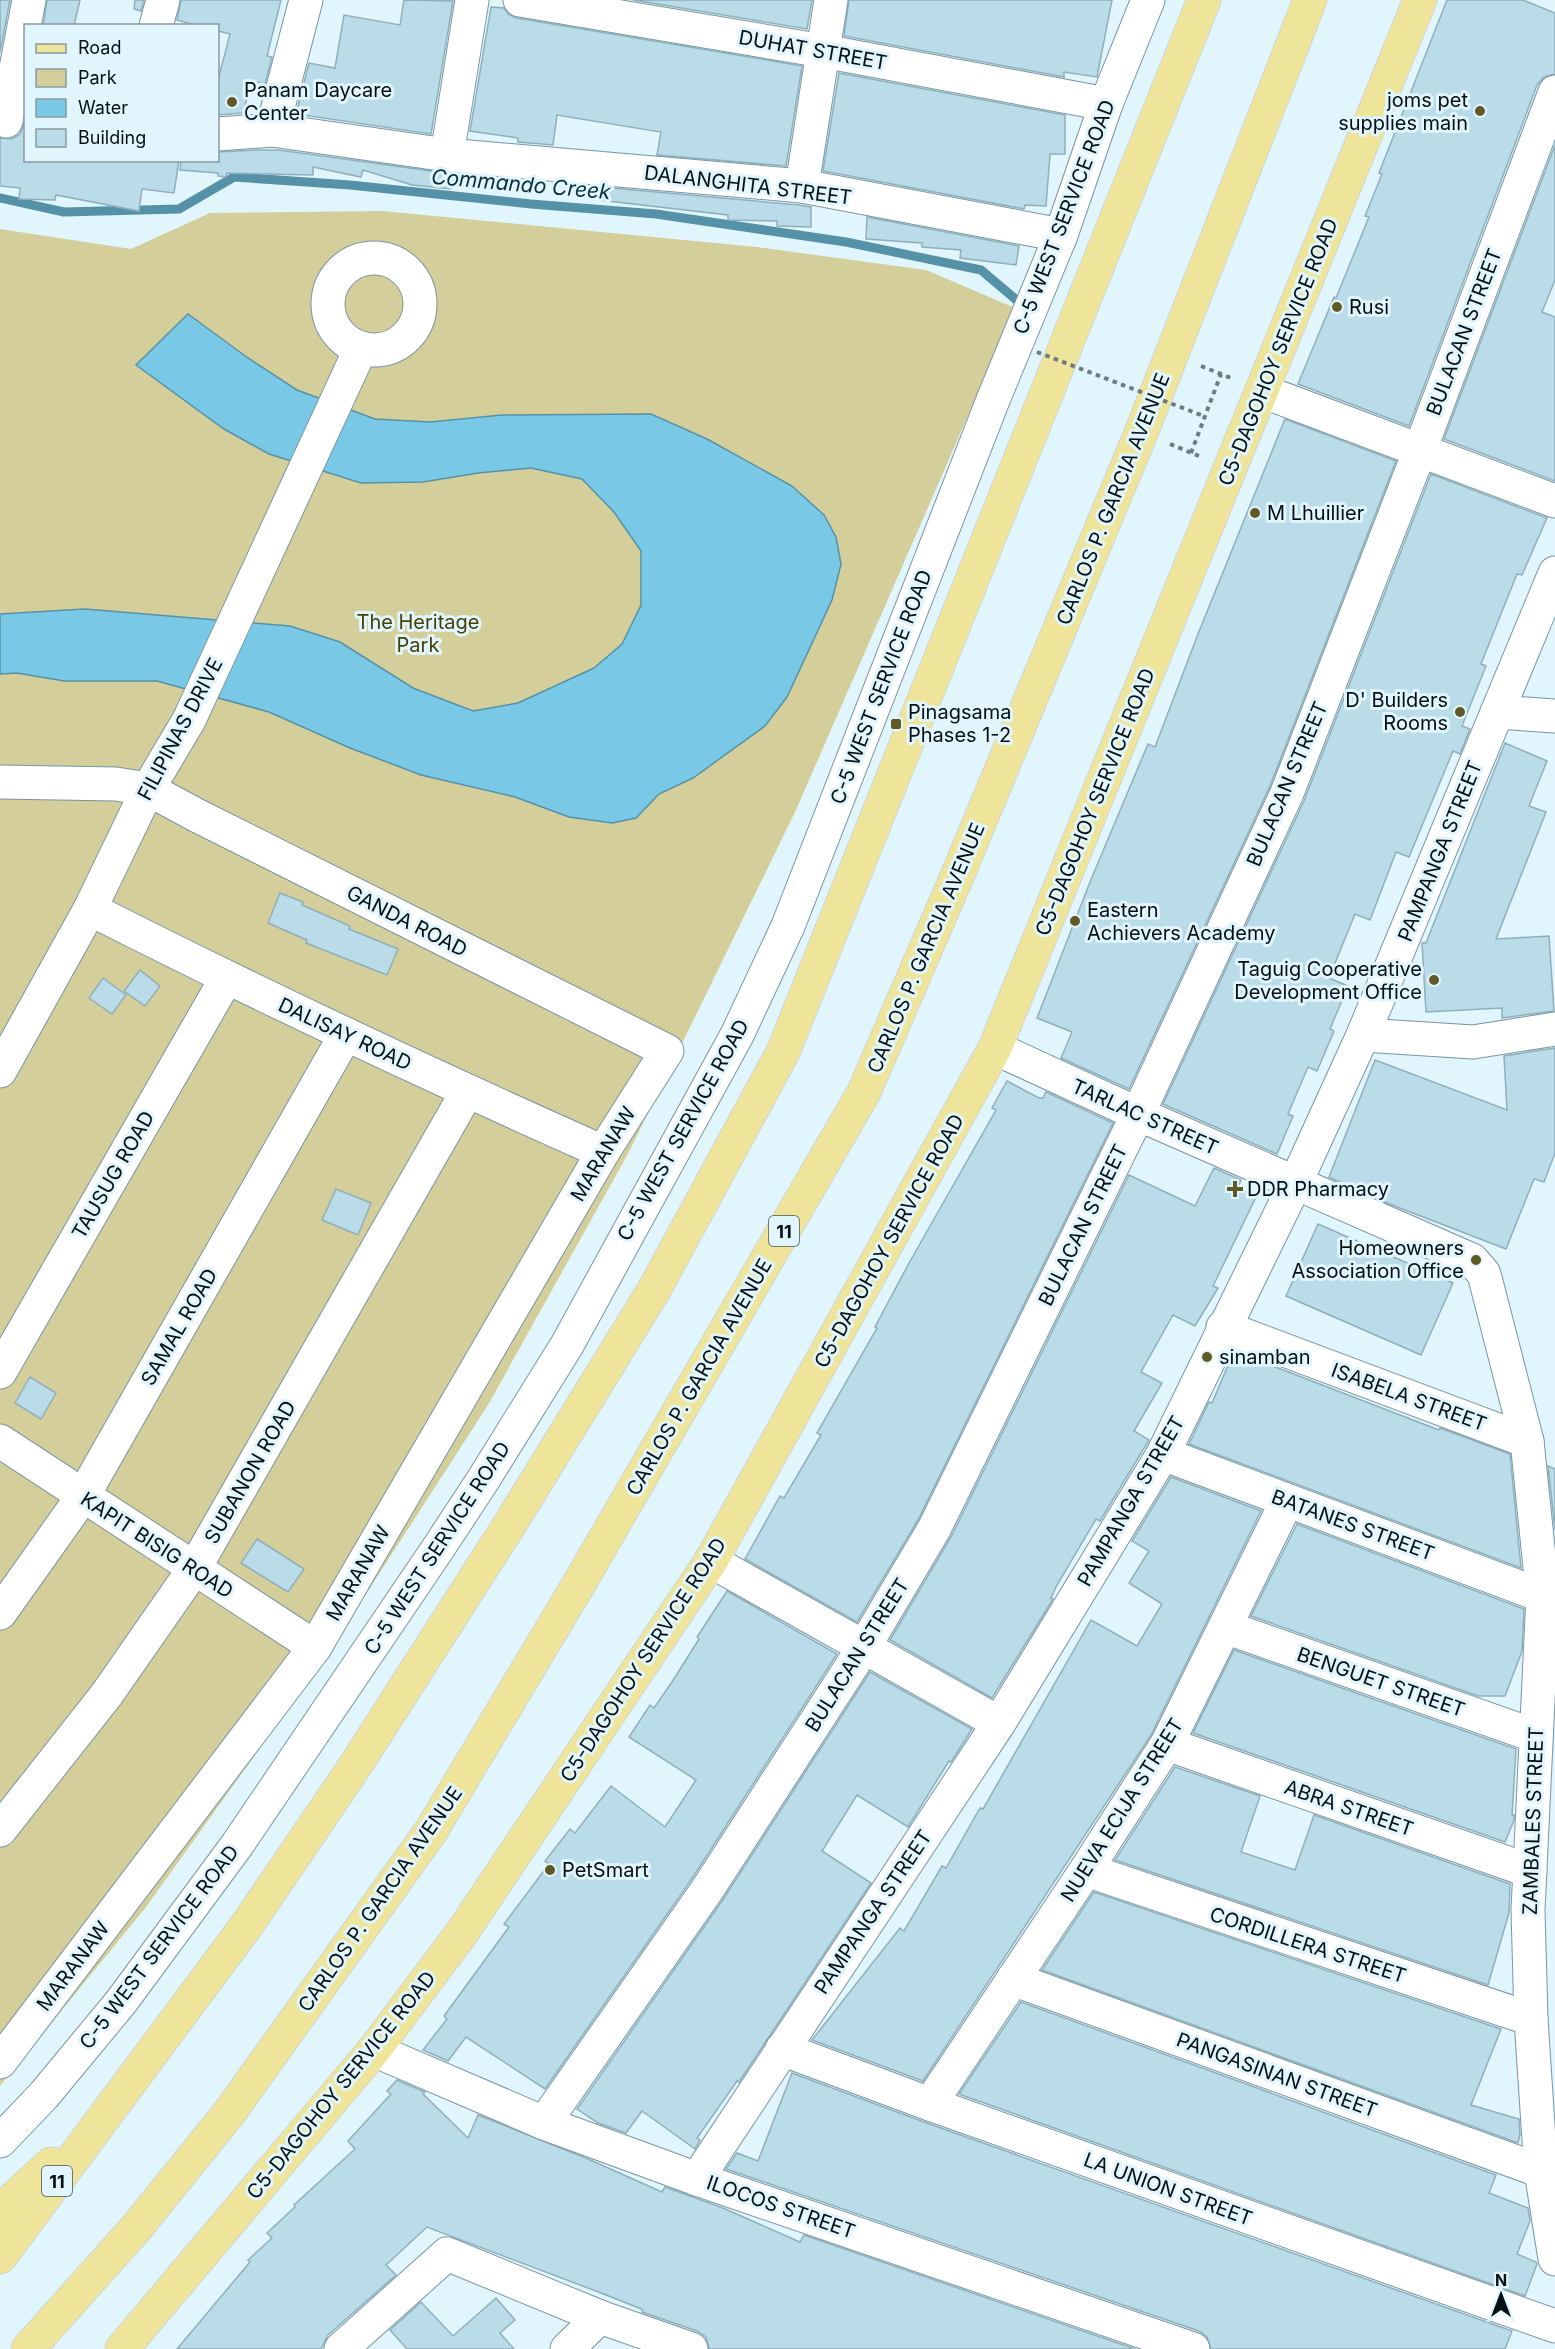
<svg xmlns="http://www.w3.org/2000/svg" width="1555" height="2349" font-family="Inter,sans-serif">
	<rect width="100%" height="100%" fill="#e1f5fd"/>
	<path fill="#d4ce9a" d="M382,211L757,247L926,270L1015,308L796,810L630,1150L488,1405L326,1656L146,1907L0,2086V229L131,249L210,213Z"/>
	<path fill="#79c9e6" stroke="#5692a7" stroke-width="1.5" d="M188,314L248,358L297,390L375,419L430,422L502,415L651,414L707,439L792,486L824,515L836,537L841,564L832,600L787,697L765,726L693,778L659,794L636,818L612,823L569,817L515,797L421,775L350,748L269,712L157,681H64L17,673L0,674V614L85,609L290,626L340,642L413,688L473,711L518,703L594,668L622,644L641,605V551L614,512L582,479L531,468L478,473L423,482L361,483L269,454L224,429L136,365Z"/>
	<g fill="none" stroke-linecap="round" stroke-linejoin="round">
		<path stroke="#5692a7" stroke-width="9" d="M0,198L64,212L179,209L234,177L350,185L531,204L656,214L846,242L981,270L1026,308"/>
	</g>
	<g fill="#badbe8" stroke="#8fafbb" stroke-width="1.5">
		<path d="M0,0H10L0,52Z"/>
		<path d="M47,0H80L74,26H43Z"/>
		<path d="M135,0H144L141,11L134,9Z"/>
		<path d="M181,0H281L267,56L272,57L265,84L252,81L243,113L218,115V80L230,34L218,31V26H198L177,20Z"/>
		<path d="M404,0L453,1L431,134L296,114L309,63L335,68L344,15L400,25Z"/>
		<path d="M633,0H812L807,29Z"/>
		<path d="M849,0H1112L1097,77L1064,72V77L844,36Z"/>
		<path d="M1447,0H1523L1555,13V74L1544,77L1537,85L1409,426L1298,384L1334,297L1336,298L1369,217L1365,216L1382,174L1379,173Z"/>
		<path d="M491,7L504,8L509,15L517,18L802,66L786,166L657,155L661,132L557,115L553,145L518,142V138L470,131Z"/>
		<path d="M839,73L1065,115V154H1050L1046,206L1025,205L1024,209L823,171Z"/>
		<path d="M26,119V160H179L174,193L142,189L139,211L56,195L55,200L19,199L20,188L0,186V138L12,139L20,134Z"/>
		<path d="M1555,145V280L1542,312L1555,317V481L1444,439Z"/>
		<path d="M257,150H279L453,174L451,189L412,185L363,170L361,177L313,167V175L227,173L226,177L218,176V173L180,170L181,160H218V152Z"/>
		<path d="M601,187L799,205L811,207V227L777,226V221L728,220V215L599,200Z"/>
		<path d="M867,217L1019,246L1016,265L960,258L961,250L922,247V243L866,239Z"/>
		<path d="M1285,419L1396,461L1270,786L1129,1089L1061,1058L1072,1032L1037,1018L1090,882L1148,744L1155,747L1198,634Z"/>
		<path d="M1431,474L1547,518L1522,575L1517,574L1481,664L1486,666L1462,726L1470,729L1460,754L1453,751L1409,857L1396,852L1370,920L1355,914L1329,978L1348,986L1330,1029L1334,1031L1317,1071L1308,1067L1288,1114L1293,1116L1277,1154L1163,1104L1304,801Z"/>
		<path d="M1505,743L1547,761L1529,806L1546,812L1496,939L1549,936L1554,1011L1502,1018V1008L1426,1012L1422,943H1426Z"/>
		<path d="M280,893L303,902L302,905L350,926L349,929L398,949L387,975L306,943L307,940L268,923Z"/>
		<path d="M140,970L160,986L145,1006L124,991Z"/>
		<path d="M103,978L126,995L112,1014L89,998Z"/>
		<path d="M1555,1048V1153L1544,1182L1534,1179L1506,1249L1387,1203L1329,1177L1375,1060L1507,1110L1504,1056Z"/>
		<path d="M1007,1081L1039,1098H1043L1046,1092L1113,1123L918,1520L857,1622L745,1559L780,1496L784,1498L821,1435L817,1433L877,1328L875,1327L909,1263L996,1110L992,1108Z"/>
		<path d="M1214,1168L1241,1180L1238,1188L1256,1197L1213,1286L1218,1288L1195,1326L1173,1315L1141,1372L1162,1383L1134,1431L1149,1440L1100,1521L1096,1519L1057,1585L1051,1598L1053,1599L992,1698L890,1640L951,1537L1129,1175L1195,1206Z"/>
		<path d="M336,1189L371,1203L358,1235L322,1220Z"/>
		<path d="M1318,1224L1453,1283L1421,1355L1286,1296Z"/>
		<path d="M1234,1351L1439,1430L1440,1428L1510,1454L1521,1568L1189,1444L1209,1402L1212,1403Z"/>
		<path d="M30,1377L56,1393L41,1419L15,1403Z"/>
		<path d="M1548,1466L1555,1469V1530Z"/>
		<path d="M1171,1477L1261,1511L1151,1735L923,2081L812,2040L900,1928L904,1931L942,1866L946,1868L980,1808L983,1809L1091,1620L1137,1646L1162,1604L1129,1583L1149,1551L1132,1541Z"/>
		<path d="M1297,1524L1524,1609L1522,1651L1505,1696H1478L1251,1616Z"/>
		<path d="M257,1539L304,1569L288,1592L241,1563Z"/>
		<path d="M727,1591L837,1654L691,1880L545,2089L466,2037L448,2061L423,2050L447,2019L444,2016L509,1927L504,1924L549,1864L545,1861L570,1829L575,1833L611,1786L665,1827L696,1780L629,1737L650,1705L654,1708L672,1682L699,1639L697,1637Z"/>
		<path d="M1234,1650L1516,1749L1512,1815H1514V1820L1505,1842L1193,1733Z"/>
		<path d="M870,1672L972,1729L951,1762L949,1761L908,1827L857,1795L822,1851L871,1883L739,2082L737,2081L697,2138L700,2140L695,2149L642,2111L626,2133L598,2123L577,2109L722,1901Z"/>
		<path d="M1175,1767L1260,1796L1241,1852L1295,1870L1314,1815L1510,1884L1509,1913L1488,1985L1115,1860Z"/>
		<path d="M1094,1892L1501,2029L1471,2105L1519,2119L1520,2134L1518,2143L1042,1970Z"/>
		<path d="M1021,2002L1496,2175L1489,2193L1528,2208L1530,2221L1517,2254L1536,2262L1537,2264L1525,2296L959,2094Z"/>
		<path d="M792,2073L924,2122L1512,2331L1505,2349H1211L1207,2337L1199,2331L726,2169L737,2153L758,2161Z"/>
		<path d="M397,2080L425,2092L423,2094L468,2138L478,2115L588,2159L662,2192L665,2187L723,2208L800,2242L804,2235L1135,2349H709L706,2337L697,2331L642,2312L643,2310L639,2308L601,2293L427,2227L386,2265L396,2275L328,2335L321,2349H177L250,2262L248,2260L272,2238L267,2233L295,2207L294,2205L355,2149L348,2141L391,2094L387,2091Z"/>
		<path d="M496,2298L515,2320L500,2333L514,2349H407L390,2330L421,2302L453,2336Z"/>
	</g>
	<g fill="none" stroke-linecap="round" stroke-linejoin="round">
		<defs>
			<g id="minor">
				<path d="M520,0L823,51L1106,104"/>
				<path d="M156,26L163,0"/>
				<path d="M6,121L29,0"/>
				<path d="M272,130L306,0"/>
				<path d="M218,134L272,130L447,155L802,186L1061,235"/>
				<path d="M447,155L472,0"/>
				<path d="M802,186L831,0"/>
				<circle cx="374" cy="304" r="46"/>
				<path d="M1262,391L1555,501"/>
				<path d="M1497,712L1555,716"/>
				<path d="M0,782L116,784L148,789L196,815L667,1051L603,1152L315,1647L0,2062"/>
				<path d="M90,909C259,995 430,1075 603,1152"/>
				<path d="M1363,1035L1473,1042L1555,1029"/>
				<path d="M995,1048L1138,1114L1472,1260L1484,1274L1527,1441L1543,1596L1528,1910L1531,2019L1541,2171L1555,2259"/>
				<path d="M0,1071L90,909L148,789L189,720L361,348"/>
				<path d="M1223,1327L1527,1441"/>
				<path d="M0,1372L226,979"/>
				<path d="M0,1441L315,1647"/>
				<path d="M1163,1454L1543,1596"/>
				<path d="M711,1561L999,1723"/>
				<path d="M0,1613L83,1496L346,1034"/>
				<path d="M1225,1627L1536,1736"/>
				<path d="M1167,1744L1530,1871"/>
				<path d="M0,1830L107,1694L194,1569L467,1092"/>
				<path d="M1086,1870L1531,2019"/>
				<path d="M1013,1979L1541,2171"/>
				<path d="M782,2049L930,2104L1555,2326"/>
				<path d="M374,2050L544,2123L697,2179L1193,2349"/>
				<path d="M930,2104L1086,1870L1167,1744L1287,1501"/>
				<path d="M544,2123L707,1890L864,1647L934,1529L1138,1114L1287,793L1420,450L1555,92"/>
				<path d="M0,2141L44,2095L121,2002L237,1845L437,1550L483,1480L567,1345L737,1035L788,926L993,400L1061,235L1106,104L1148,0"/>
				<path d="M697,2179L999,1723L1163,1454L1295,1184L1363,1035L1555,573"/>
				<path d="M341,2349L447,2254L600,2317L691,2349"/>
				<path d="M567,2349L600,2317"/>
			</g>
			<g id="major">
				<path d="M0,2211L51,2164"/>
				<path d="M0,2257L247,1925L355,1766L510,1524L654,1290L783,1052L1204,0"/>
				<path d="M28,2349L137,2227L229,2113L431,1831L580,1582L864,1092L958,874L1141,433L1310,0"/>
				<path d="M122,2349L374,2050L461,1934L711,1561L995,1048L1420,0"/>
			</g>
		</defs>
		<use href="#minor" stroke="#7796a2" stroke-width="35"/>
		<use href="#major" stroke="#d2d4d5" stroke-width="35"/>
		<g stroke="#6d7c82" stroke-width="4" stroke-dasharray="4.5 4.5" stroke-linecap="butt">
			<path d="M1201,366L1231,378"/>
			<path d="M1170,444L1199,456"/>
			<path d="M1191,453L1221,374"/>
		</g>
		<use href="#minor" stroke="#fff" stroke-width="33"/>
		<use href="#major" stroke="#eee59b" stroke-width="33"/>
		<path stroke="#6d7c82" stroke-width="4" stroke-dasharray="4.5 4.5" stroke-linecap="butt" d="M1037,352L1201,415"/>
	</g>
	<g fill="#5f5925" stroke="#e1f5fd" stroke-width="2">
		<circle cx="232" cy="102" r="6"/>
		<circle cx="1480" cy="111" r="6"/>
		<circle cx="1337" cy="307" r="6"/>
		<circle cx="1255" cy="513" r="6"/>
		<circle cx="1460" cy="712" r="6"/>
		<rect x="890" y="718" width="12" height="12" rx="3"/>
		<circle cx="1075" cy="921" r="6"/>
		<circle cx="1434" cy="980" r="6"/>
		<path d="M1232 1180h6v6h6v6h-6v6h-6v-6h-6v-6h6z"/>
		<circle cx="1476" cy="1260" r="6"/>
		<circle cx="1207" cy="1357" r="6"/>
		<circle cx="550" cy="1870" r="6"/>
	</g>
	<g text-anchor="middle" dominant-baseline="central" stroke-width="6" stroke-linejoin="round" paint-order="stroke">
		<g fill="#e1f5fd" stroke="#47555a" stroke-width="1.5">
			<rect x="769" y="1216" width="30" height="30" rx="4.5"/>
			<rect x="42" y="2166" width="30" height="30" rx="4.5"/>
		</g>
		<g font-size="18" font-weight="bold" fill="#051014">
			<text x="784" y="1231">11</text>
			<text x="57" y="2181">11</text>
		</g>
		<g font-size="20" fill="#051014" stroke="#e1f5fd">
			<text transform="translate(813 50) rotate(10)">DUHAT STREET</text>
			<text transform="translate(748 185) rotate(7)">DALANGHITA STREET</text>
			<text transform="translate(1064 217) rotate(-69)">C-5 WEST SERVICE ROAD</text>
			<text transform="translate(1464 332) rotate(-69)">BULACAN STREET</text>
			<text transform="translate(1278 352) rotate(-68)">C5-DAGOHOY SERVICE ROAD</text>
			<text transform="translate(1113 499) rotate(-68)">CARLOS P. GARCIA AVENUE</text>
			<text transform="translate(881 687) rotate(-69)">C-5 WEST SERVICE ROAD</text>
			<text transform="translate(180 729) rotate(-62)">FILIPINAS DRIVE</text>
			<text transform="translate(1287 784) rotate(-67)">BULACAN STREET</text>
			<text transform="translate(1095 802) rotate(-68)">C5-DAGOHOY SERVICE ROAD</text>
			<text transform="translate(1440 851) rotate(-68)">PAMPANGA STREET</text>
			<text transform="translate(407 921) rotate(27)">GANDA ROAD</text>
			<text transform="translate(926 948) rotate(-67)">CARLOS P. GARCIA AVENUE</text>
			<text transform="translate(345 1034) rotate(25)">DALISAY ROAD</text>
			<text transform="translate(1145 1117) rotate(24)">TARLAC STREET</text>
			<text transform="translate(683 1130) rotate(-61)">C-5 WEST SERVICE ROAD</text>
			<text transform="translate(603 1154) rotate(-59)">MARANAW</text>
			<text transform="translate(113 1175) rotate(-60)">TAUSUG ROAD</text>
			<text transform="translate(1083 1225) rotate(-64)">BULACAN STREET</text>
			<text transform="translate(889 1241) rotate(-61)">C5-DAGOHOY SERVICE ROAD</text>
			<text transform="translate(179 1327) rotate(-60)">SAMAL ROAD</text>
			<text transform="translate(699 1377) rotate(-60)">CARLOS P. GARCIA AVENUE</text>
			<text transform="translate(1409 1397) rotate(20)">ISABELA STREET</text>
			<text transform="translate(250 1472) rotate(-60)">SUBANON ROAD</text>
			<text transform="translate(1131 1501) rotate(-60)">PAMPANGA STREET</text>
			<text transform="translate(1353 1525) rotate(20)">BATANES STREET</text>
			<text transform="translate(157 1545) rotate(33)">KAPIT BISIG ROAD</text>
			<text transform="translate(437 1548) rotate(-57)">C-5 WEST SERVICE ROAD</text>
			<text transform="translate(358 1573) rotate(-60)">MARANAW</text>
			<text transform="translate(857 1655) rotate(-58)">BULACAN STREET</text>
			<text transform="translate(643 1660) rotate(-57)">C5-DAGOHOY SERVICE ROAD</text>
			<text transform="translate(1381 1682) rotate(19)">BENGUET STREET</text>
			<text transform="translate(1349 1808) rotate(19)">ABRA STREET</text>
			<text transform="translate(1122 1810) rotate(-58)">NUEVA ECIJA STREET</text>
			<text transform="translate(1533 1821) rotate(-88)">ZAMBALES STREET</text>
			<text transform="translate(380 1899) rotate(-55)">CARLOS P. GARCIA AVENUE</text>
			<text transform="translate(873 1912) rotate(-56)">PAMPANGA STREET</text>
			<text transform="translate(1308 1945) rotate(18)">CORDILLERA STREET</text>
			<text transform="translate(159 1947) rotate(-53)">C-5 WEST SERVICE ROAD</text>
			<text transform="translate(73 1966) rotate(-53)">MARANAW</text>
			<text transform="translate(1277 2075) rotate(20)">PANGASINAN STREET</text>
			<text transform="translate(341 2085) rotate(-51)">C5-DAGOHOY SERVICE ROAD</text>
			<text transform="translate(1168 2189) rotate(20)">LA UNION STREET</text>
			<text transform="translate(781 2207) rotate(19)">ILOCOS STREET</text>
		</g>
		<g font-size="20" fill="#051014" stroke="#e1f5fd" text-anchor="start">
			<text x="244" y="90">Panam Daycare<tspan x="244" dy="23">Center</tspan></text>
			<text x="1468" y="100" text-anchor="end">joms pet<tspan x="1468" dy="23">supplies main</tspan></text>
			<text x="1349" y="307">Rusi</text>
			<text x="1267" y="513">M Lhuillier</text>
			<text x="1448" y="700" text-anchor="end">D' Builders<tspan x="1448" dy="23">Rooms</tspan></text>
			<text x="908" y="712">Pinagsama<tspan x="908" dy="23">Phases 1-2</tspan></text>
			<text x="1087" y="910">Eastern<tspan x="1087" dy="23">Achievers Academy</tspan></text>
			<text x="1422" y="969" text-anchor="end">Taguig Cooperative<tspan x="1422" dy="23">Development Office</tspan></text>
			<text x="1247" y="1189">DDR Pharmacy</text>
			<text x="1464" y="1248" text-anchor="end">Homeowners<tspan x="1464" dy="23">Association Office</tspan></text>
			<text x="1219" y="1357">sinamban</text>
			<text x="562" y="1870">PetSmart</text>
		</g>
		<g font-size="20" fill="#453f07" stroke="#e1f5fd">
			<text x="418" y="622">The Heritage<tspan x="418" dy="23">Park</tspan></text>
		</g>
		<g font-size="21" font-style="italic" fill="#072f3b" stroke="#e1f5fd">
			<text transform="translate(521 184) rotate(5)">Commando Creek</text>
		</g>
	</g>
	<rect x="24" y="24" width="195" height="138" fill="#e1f5fd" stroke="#8999a0" stroke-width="1.5"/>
	<rect x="36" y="44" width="30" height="9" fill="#eee59b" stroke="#8999a0" stroke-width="1.5"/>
	<text x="78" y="54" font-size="18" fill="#051014">Road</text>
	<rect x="36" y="69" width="30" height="18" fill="#d4ce9a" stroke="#8999a0" stroke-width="1.5"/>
	<text x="78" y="84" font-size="18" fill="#051014">Park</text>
	<rect x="36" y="99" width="30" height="18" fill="#79c9e6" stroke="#8999a0" stroke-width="1.5"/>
	<text x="78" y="114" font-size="18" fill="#051014">Water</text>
	<rect x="36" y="129" width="30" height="18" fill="#badbe8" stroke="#8999a0" stroke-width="1.5"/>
	<text x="78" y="144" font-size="18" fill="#051014">Building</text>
	<g transform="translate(1501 2295)" stroke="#e1f5fd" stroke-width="4.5" paint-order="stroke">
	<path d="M0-4.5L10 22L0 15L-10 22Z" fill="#051014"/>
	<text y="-9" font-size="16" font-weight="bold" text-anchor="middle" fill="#051014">N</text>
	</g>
</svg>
